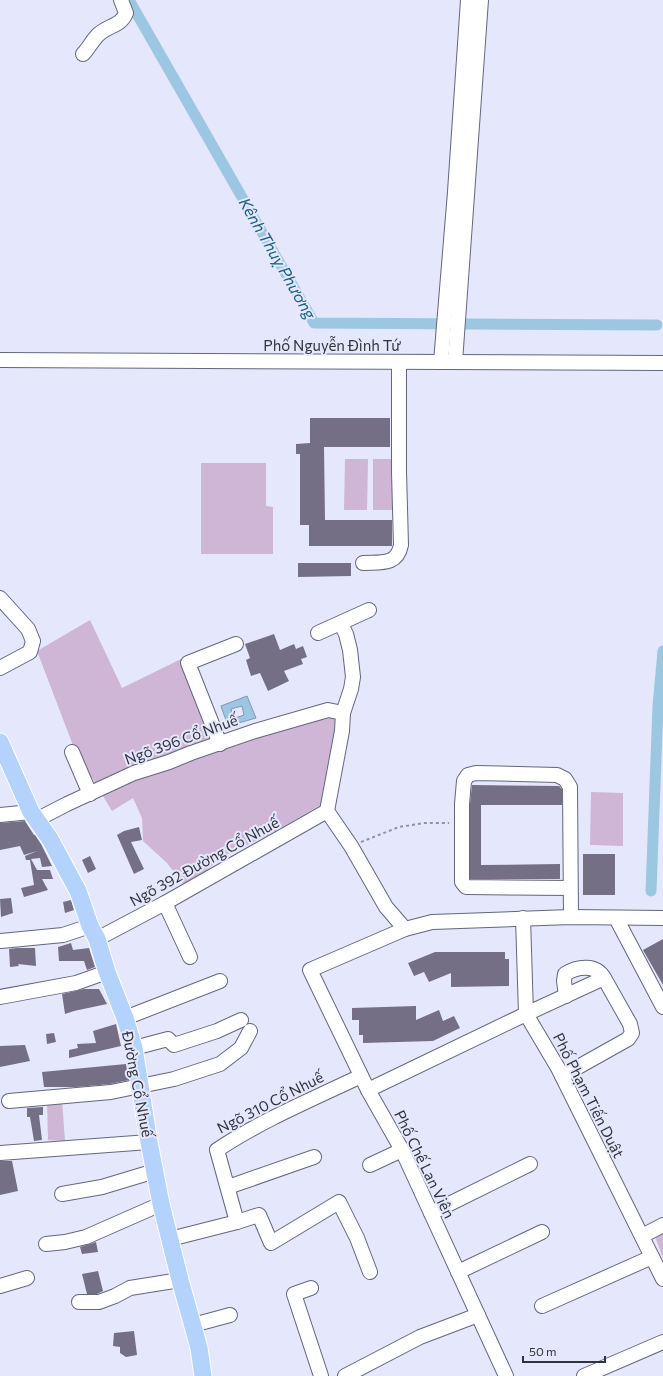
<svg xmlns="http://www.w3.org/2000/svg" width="663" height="1376" font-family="Commissioner,sans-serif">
	<rect width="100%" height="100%" fill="#e5e8fc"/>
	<g fill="#cfb5d6">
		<path d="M345,459H368L367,510H344Z"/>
		<path d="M373,459H396L397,510H373Z"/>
		<path d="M201,463H266V506L273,507V554H201Z"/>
		<path d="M90,620L122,688L181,659L220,747L331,711L337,716L332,762L324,803L268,835L224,856L186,887L167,863L143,841L142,818L133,798L112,811L74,748L37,651Z"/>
		<path d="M591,792L623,793V846L590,845Z"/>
		<path d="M47,1100H62L65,1141L48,1140Z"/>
		<path d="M663,1229V1258L654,1234Z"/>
	</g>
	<path fill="#9cc7e2" stroke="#7c9bb0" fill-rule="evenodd" d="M247,696L256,718L228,726L221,706ZM242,706L244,715L235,718L233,716L231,709Z"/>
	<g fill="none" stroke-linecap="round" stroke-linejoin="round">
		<g stroke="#9cc7e2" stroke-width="11">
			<path d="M129,0L314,323L657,325"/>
			<path d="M651,891L658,706L663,651"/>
		</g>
	</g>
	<g fill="#756f85">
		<path d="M310,418H390V447H324L325,520H392V546H309V525H300V454H296V444L310,443Z"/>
		<path d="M298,563H351V576L298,577Z"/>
		<path d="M274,634L280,650L294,644L296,649L303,646L307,657L301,659L303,664L284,671L289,681L268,691L260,673L251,676L246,660L250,658L245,644Z"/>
		<path d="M472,785L559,786L562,789V805H481V865L560,864V879H470V804Z"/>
		<path d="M25,821L34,835H35L41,844L52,866L42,867L40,858L31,859L37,870H50L53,879H42L48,890L24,897L21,888L34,885L30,860H26L25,856L37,851L24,855L20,846L0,850V823Z"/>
		<path d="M139,827L142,840L131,842L144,869L134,874L117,835L124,831Z"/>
		<rect x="583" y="854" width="32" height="41"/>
		<path d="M90,856L96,869L88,873L82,860Z"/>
		<path d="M11,898L13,913L1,917L0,899Z"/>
		<path d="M71,900L74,910L65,913L63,902Z"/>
		<path d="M663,939V985L643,950Z"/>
		<path d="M71,943L73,950L89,948L95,967L87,970L84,961H59L58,947Z"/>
		<path d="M17,948H35L36,966L18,964L19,966L10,967L9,949Z"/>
		<path d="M435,952H505V959H509V986L451,987V973L429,982L424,972L414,976L408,963Z"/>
		<path d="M84,989H99L107,1004L74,1011L65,1014L62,994Z"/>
		<path d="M416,1006V1020L439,1010L443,1021L454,1016L460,1028L433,1041L363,1043V1035H359V1020H352V1008Z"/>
		<path d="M116,1024L121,1046L69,1058V1050L78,1048L77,1044L96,1043L93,1031Z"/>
		<path d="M54,1033L56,1042L47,1044L46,1034Z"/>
		<path d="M25,1045L30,1061L0,1067V1046Z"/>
		<path d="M126,1064L129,1080L110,1084L76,1087H44L42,1072Z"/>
		<path d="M43,1107V1115H39L42,1140L34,1141L30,1117H27V1108Z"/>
		<path d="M0,1161H12L18,1191L0,1195Z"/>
		<path d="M96,1242L98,1252L82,1254L80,1247Z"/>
		<path d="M98,1271L103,1291L97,1294H87L82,1274Z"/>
		<path d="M134,1331L137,1355L126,1357L120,1353V1347L113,1346L114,1333Z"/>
	</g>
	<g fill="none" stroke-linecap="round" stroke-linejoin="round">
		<defs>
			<g id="minor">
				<path d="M83,54C89,48 93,39 99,34C109,25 121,26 126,13L121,0"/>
				<path d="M0,360L663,363"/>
				<path d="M441,362L455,192L468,0"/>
				<path d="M455,362L481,0"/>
				<path d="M363,563C380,562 397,566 401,545L399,472V362"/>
				<path d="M0,598L28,629L33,641L30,652L0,668"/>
				<path d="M341,624L346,634L350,650L353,677L351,689L343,713L342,731L327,811L351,846L386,907L405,929"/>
				<path d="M318,633L369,610"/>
				<path d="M220,744L188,663L236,644"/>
				<path d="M72,752L90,794"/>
				<path d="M0,815L31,812"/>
				<path d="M36,820L67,804L134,773L169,762L191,753L255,731L328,710L343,713"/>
				<path d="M570,888L466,887L462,882V804L464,781L468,775L476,773L557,775L565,779L570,787L571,917"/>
				<path d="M165,903L190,957"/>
				<path d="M523,918L526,1014L558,1068L663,1279"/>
				<path d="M616,918L663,1007"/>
				<path d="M97,939L165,903L327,811"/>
				<path d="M1,941L63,935L90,926"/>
				<path d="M0,997L76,983L107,972"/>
				<path d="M125,1018L220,981"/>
				<path d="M134,1048L168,1039L174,1045L217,1031L241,1020"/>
				<path d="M562,1076L628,1039L632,1033L630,1024L604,978C596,964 578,966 565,974L564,981L566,996"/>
				<path d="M368,1090L526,1014L604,978"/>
				<path d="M9,1101L111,1092L174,1079L220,1064L241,1048L250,1031"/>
				<path d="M0,1153L149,1142"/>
				<path d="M370,1165L402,1150"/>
				<path d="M228,1187L314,1157"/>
				<path d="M62,1194L102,1187L155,1171"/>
				<path d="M431,1213L530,1164"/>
				<path d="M237,1222L259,1215L271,1243L339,1202L357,1238L370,1272"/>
				<path d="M642,1236L663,1225"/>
				<path d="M170,1239L237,1222L217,1150C262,1120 313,1099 361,1076"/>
				<path d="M46,1244L65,1242L86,1237L161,1204"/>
				<path d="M458,1272L542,1232"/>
				<path d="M0,1286L27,1278"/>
				<path d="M311,1288L294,1294L321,1376"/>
				<path d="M79,1302H99L115,1296L130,1288L180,1280"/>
				<path d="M542,1306L652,1257"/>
				<path d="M193,1325L230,1315"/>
				<path d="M345,1376L420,1337L478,1315"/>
				<path d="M506,1376L402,1150L368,1090L310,970L405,929L432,922L571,917L663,918"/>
				<path d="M584,1376L663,1342"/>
			</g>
			<path id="major" d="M0,742L31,812L50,839L78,891L90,926L97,939L107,972L125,1018L134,1048L149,1142L161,1204L180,1280L199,1348L203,1376"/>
		</defs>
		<use href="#minor" stroke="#63677c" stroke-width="16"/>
		<use href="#major" stroke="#fff" stroke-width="19"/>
		<path stroke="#9092a1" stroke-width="2" stroke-dasharray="3 3" stroke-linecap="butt" d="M361,842L399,827L424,823H449"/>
		<use href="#minor" stroke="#fff" stroke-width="14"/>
		<use href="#major" stroke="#b3d2fc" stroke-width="17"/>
	</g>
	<g text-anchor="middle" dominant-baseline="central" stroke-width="4" stroke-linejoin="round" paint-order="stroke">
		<g font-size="15" fill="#31333c" stroke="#e5e8fc">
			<text x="332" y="345">Phố Nguyễn Đình Tứ</text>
			<text transform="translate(181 739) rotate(-20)">Ngõ 396 Cổ Nhuế</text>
			<text transform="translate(204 861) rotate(-29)">Ngõ 392 Đường Cổ Nhuế</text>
			<text transform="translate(138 1084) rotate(79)">Đường Cổ Nhuế</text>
			<text transform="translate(589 1095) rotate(63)">Phố Phạm Tiến Duật</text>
			<text transform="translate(270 1102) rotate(-27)">Ngõ 310 Cổ Nhuế</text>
			<text transform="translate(425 1164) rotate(64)">Phố Chế Lan Viên</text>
		</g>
		<g font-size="16" font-style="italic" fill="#155f83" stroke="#e5e8fc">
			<text transform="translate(278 258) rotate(60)">Kênh Thuỵ Phương</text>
		</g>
	</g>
	<path d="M523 1356v6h82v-6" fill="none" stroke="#31333c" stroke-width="2"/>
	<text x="529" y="1356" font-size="12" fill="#31333c" stroke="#e5e8fc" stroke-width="3" paint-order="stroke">50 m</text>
</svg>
